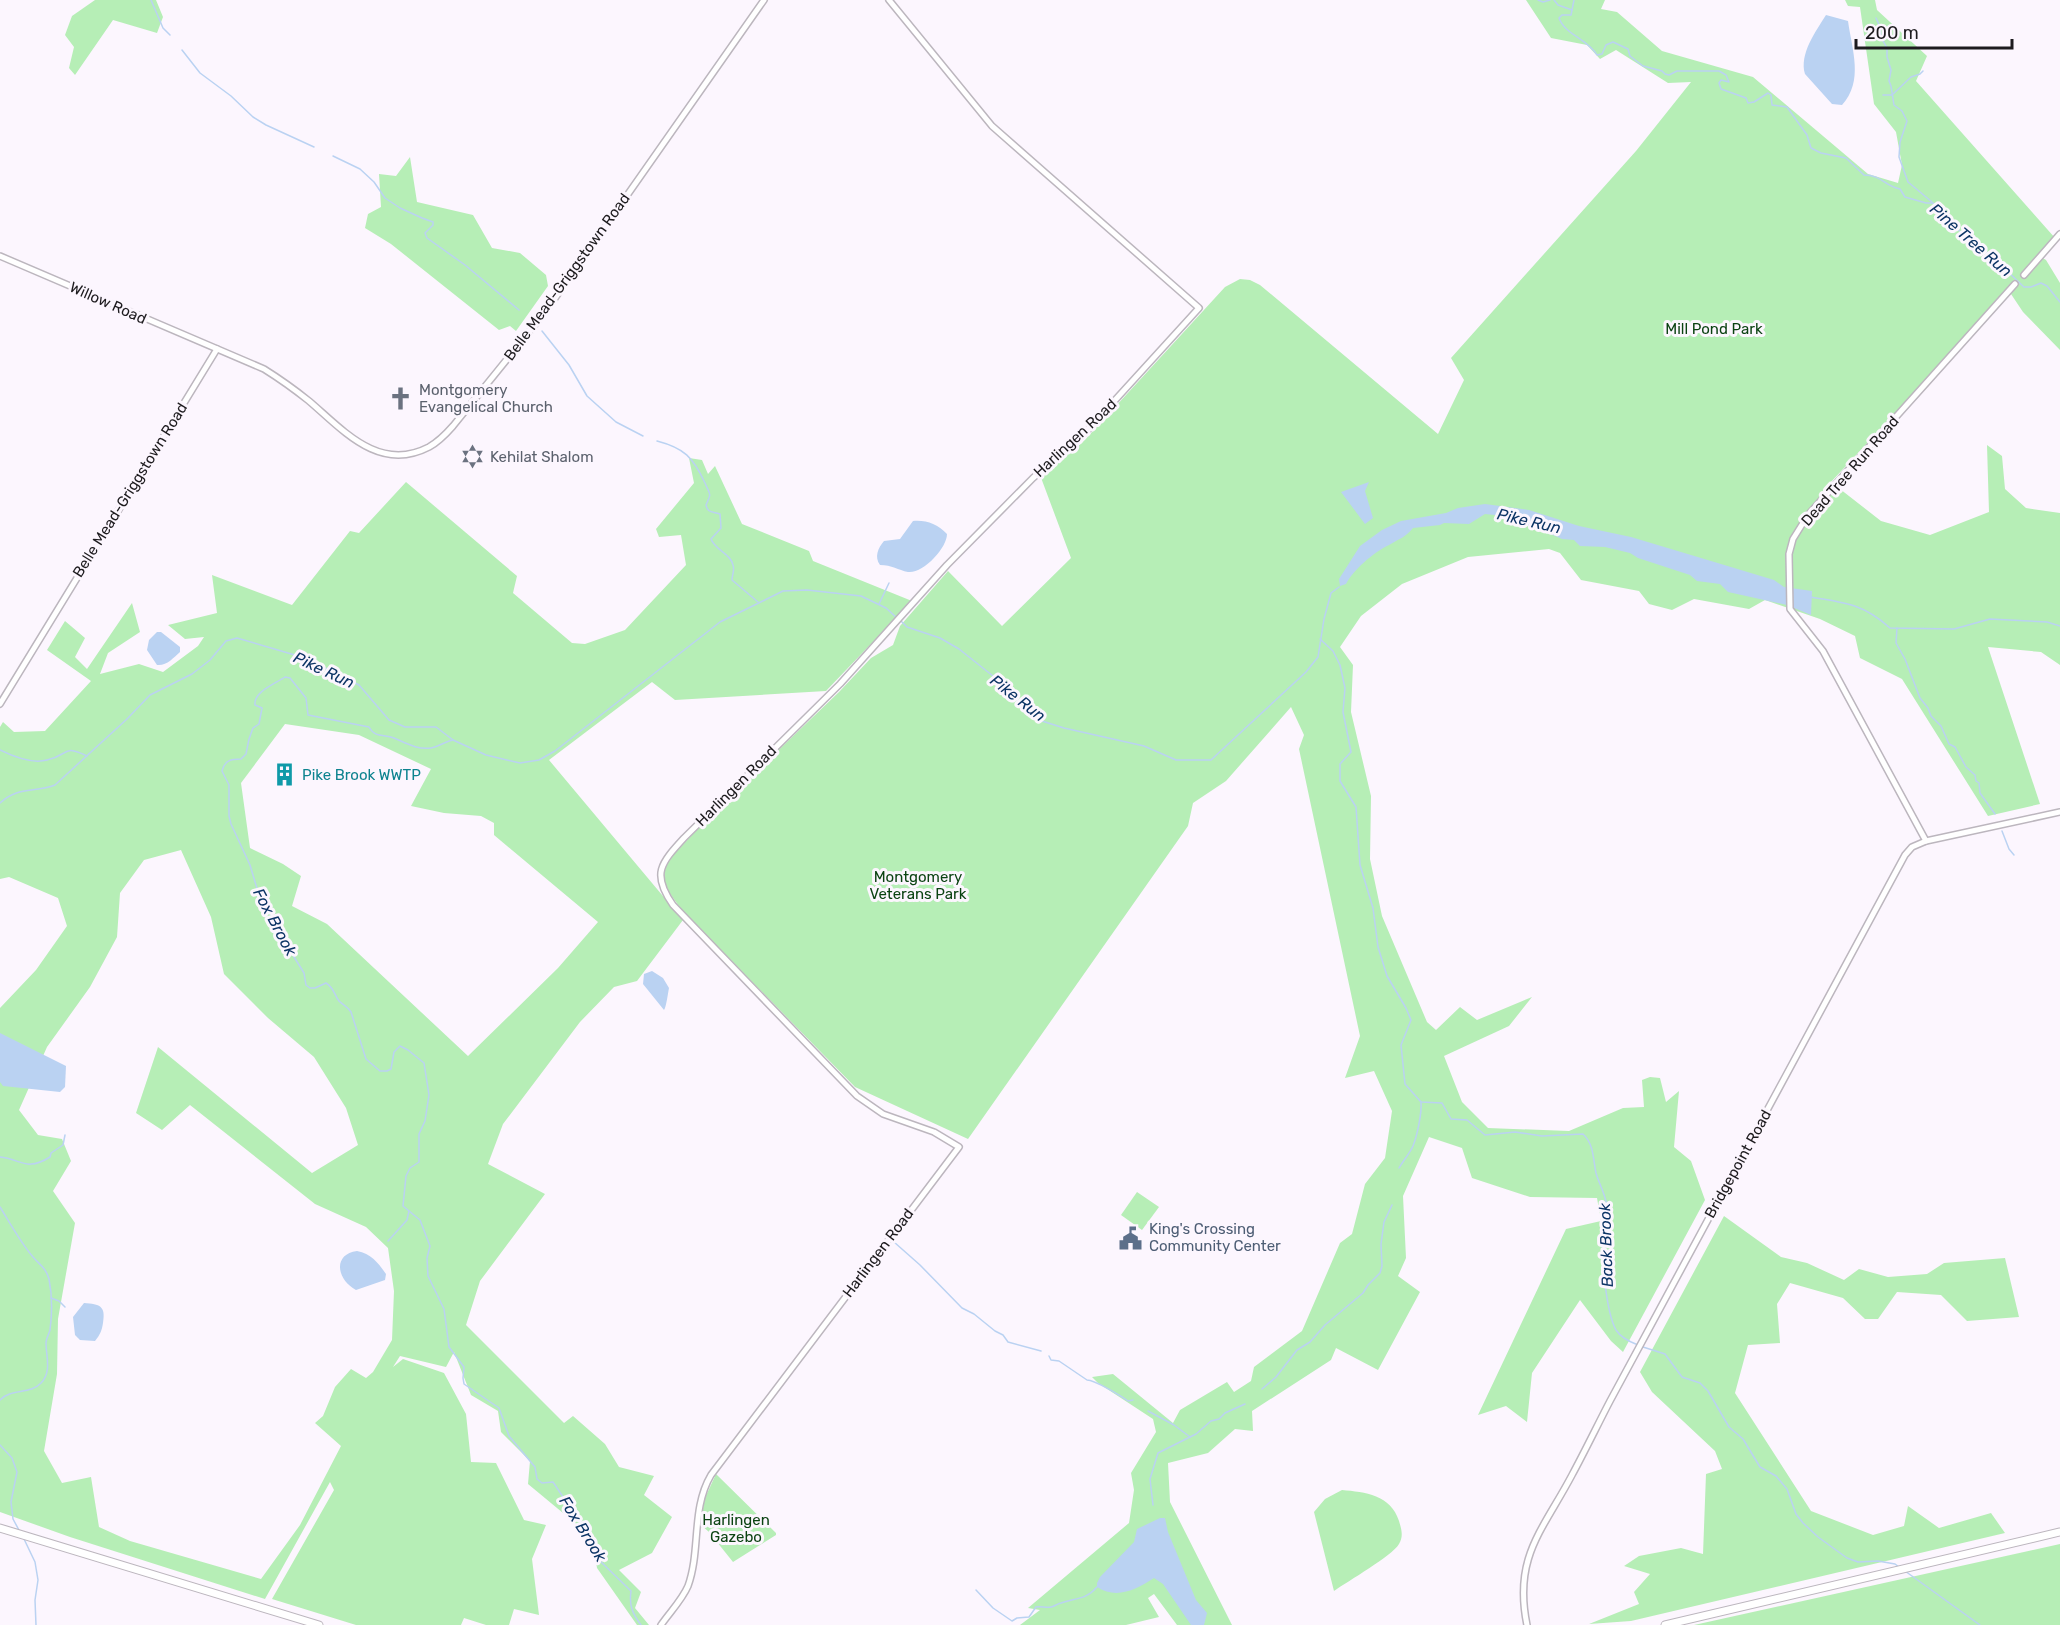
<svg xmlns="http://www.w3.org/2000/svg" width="2060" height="1625" font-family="Rubik,sans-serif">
	<rect width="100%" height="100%" fill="#fcf6fe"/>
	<g fill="#b6eeb6" fill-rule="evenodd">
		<path d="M95,0H156L163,17L157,33L113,20L75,75L69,68L74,47L65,35L72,16Z"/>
		<path d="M1526,0H1605L1601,9L1617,12L1662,51L1753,77L1868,174L1898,183L1902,165L1896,132L1874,104L1860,7L1848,6L1845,0H1875L1877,10L1927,56L1916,81L2055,238L2039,256L2046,260L2060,283V350L2023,312L2009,291L1831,482L1881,521L1930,535L1989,512L1987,445L2002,456L2005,489L2026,508L2060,513V665L2041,652L1988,647L2040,804L1988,816L1902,679L1860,658L1855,636L1820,619L1765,600L1749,609L1694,599L1672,610L1649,604L1639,591L1581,580L1560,553L1549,549L1468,557L1402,584L1361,616L1340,647L1353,665L1351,712L1371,796L1370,859L1382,916L1427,1022L1436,1030L1460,1007L1477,1020L1532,997L1509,1026L1444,1056L1462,1102L1488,1128L1569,1131L1623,1108L1644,1107L1642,1080L1650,1077L1660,1078L1666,1102L1679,1091L1674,1147L1691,1161L1705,1200L1623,1352L1611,1341L1580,1300L1532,1373L1527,1422L1506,1406L1478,1415L1566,1229L1601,1221L1597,1198L1530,1197L1472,1178L1462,1148L1429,1137L1403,1196L1406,1258L1398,1276L1420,1292L1378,1370L1336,1348L1331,1360L1252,1411L1253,1431L1235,1429L1208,1453L1168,1463L1170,1502L1232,1625H1177L1154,1594L1148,1598L1159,1617L1126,1625H1020L1040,1610L1028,1608L1129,1523L1134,1490L1131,1473L1156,1432L1153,1419L1098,1383L1092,1377L1113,1374L1173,1423L1180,1410L1227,1382L1234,1392L1251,1381L1254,1367L1302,1331L1340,1243L1352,1234L1365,1184L1385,1158L1392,1111L1374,1071L1345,1078L1360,1036L1299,749L1304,735L1291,707L1226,781L1193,803L1188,826L968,1139L855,1087L681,909L671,895L665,885L664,875L666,866L674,854L716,810L839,692L871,658L893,645L900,626L948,571L1002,626L1071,558L1040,475L1047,468H1050L1082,443L1225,287L1240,279L1250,280L1260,285L1438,434L1464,380L1451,358L1636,151L1691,82L1668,83L1616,50L1600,59L1587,45L1551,38Z"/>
		<path d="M410,157L417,202L473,215L492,248L520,253L546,275L548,286L516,331L510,326L499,330L391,244L365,228L368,214L381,207L379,174L396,176Z"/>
		<path d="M689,458L702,460L708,474L715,466L742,524L809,551L813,561L912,601L826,691L675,700L652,682L549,760L683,920L637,981L614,987L580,1022L503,1124L488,1164L545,1194L480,1281L466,1325L564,1423L573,1416L605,1444L619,1467L654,1476L644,1495L672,1517L652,1553L619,1570L641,1592L635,1608L649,1625H637L597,1568L592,1537L528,1484L530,1461L501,1432L498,1411L471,1395L454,1352L446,1367L400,1356L393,1367L403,1359L444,1373L466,1414L471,1462L496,1463L524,1520L546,1525L532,1559L539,1615L514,1609L509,1625H486L464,1618L461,1625H356L272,1599L334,1490L330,1482L265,1599L70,1537L0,1512V1008L36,970L67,926L58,898L9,877L0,879V727L3,722L14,732L45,731L91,681L47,650L65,621L85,638L75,657L87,669L132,603L140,632L108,653L100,674L139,664L163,672L198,646L204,637L185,639L168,625L217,613L212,575L292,605L350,531L359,533L406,482L517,576L513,593L572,643L585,644L625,630L686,565L681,535L659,537L656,529L694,483ZM285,724L359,735L431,769L411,806L444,813L481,816L494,823V835L598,922L558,968L468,1056L327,924L292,906L301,876L283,864L250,848L241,783ZM181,850L211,917L224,974L268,1018L314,1057L346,1108L358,1145L312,1173L158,1047L136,1113L162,1130L190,1105L315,1204L366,1227L388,1248L394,1291L392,1340L373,1372L366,1378L351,1369L335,1387L323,1416L315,1423L341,1446L300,1525L261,1579L130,1541L99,1527L91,1477L62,1483L44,1451L57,1374L58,1319L75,1223L53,1191L71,1161L62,1139L38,1135L19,1110L47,1047L90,987L117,937L120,893L144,860Z"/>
		<path d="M1137,1192L1159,1207L1142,1230L1121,1215Z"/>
		<path d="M1724,1216L1781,1257L1807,1263L1844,1280L1859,1269L1888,1277L1927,1274L1944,1263L2005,1258L2019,1317L1967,1321L1941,1295L1897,1292L1878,1319H1865L1843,1298L1790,1283L1777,1304L1780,1343L1748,1345L1735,1393L1811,1511L1873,1535L1904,1526L1908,1506L1939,1528L1991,1513L2005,1533L1631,1621L1589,1624L1639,1604L1634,1592L1650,1574L1624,1566L1639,1556L1681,1548L1703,1554L1706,1474L1722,1469L1715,1451L1652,1392L1640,1372Z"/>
		<path d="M716,1474L776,1533V1535L733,1562L709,1532L701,1525L704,1500Z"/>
		<path d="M1342,1490C1365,1492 1391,1495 1399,1521C1401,1528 1404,1536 1399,1544C1392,1556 1348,1581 1334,1591L1314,1512L1325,1499Z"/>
		<path d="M2060,1544V1625H1694Z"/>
	</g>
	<g fill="#bad2f2">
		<path d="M1826,15L1848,21C1852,50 1864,81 1842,105L1832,104L1805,74C1799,54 1816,31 1826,15Z"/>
		<path d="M1369,482L1365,491L1373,518L1365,524L1341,492Z"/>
		<path d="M1485,504L1529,510L1579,526L1631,537L1711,561L1774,580L1784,587L1812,591L1811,615L1787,605L1728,592L1720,584L1697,581L1690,575L1638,558L1630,553L1605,547L1580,546L1574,540L1562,539L1537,528L1514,523L1504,516L1485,514L1469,524L1444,523L1440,525L1413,528C1406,537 1399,539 1389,545C1373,553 1354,569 1346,584L1340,586L1339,579L1360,546L1382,530L1401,521L1446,513L1458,508Z"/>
		<path d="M913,521C927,520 937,524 947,534C947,548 923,574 908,572C898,570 892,565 880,565C874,557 878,548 884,541L900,539Z"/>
		<path d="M157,632H161L180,647V652C173,658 167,666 157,665L147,650L149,640Z"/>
		<path d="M652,971L663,978L669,988C668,993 666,1008 664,1010L643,984L644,974Z"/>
		<path d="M0,1033L66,1066L65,1087L60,1092L3,1086L0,1082Z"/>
		<path d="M357,1251C372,1254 378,1263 386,1274L385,1280L356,1290C336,1279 333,1254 357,1251Z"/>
		<path d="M84,1303C100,1304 106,1306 103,1323C102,1330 100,1335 95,1341L80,1340L75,1335L73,1317Z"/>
		<path d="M1160,1518H1165L1168,1532L1196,1600L1207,1613L1204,1625H1191L1163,1584L1154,1578C1137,1589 1117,1600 1097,1587V1583L1100,1577L1134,1542L1137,1529Z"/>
	</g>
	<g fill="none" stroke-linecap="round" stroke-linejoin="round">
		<g stroke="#bad2f2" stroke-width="1.5">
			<path d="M151,0L163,28L170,35"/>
			<path d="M1538,0L1543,2L1550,0"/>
			<path d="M1554,0L1558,5L1572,10L1571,15H1562L1559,18C1565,35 1588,39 1597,55L1602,54L1606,45L1613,42L1628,49L1630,56L1643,66L1662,71L1665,74L1669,75L1677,71H1719L1726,75L1729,82L1721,80L1719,83L1721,89L1746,98L1748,103L1754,102L1768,93L1771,95L1772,105L1787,107L1807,135L1811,148L1821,153L1846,158L1864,175C1882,175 1884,186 1900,189L1905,197L1926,203H1933L1936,207L1938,214L1989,254L2024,287H2031L2041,283L2047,286L2060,302"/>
			<path d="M1572,10L1574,0"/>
			<path d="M1876,18L1880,27L1881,37L1887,48V57L1891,70L1889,81L1891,86L1894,105L1902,111L1907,121L1900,142L1899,157L1908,182L1932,202"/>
			<path d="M182,50L200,73L231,96L253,117L266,125L314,147"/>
			<path d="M1883,95H1892L1911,77L1920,74L1923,71"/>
			<path d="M333,156L360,169L374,182L385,198L400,208L422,218L433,222V225L425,233L427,238L465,265L519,310"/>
			<path d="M542,331L569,365L587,396L616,422L643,436"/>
			<path d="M657,441C684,448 693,457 705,483C710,495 712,492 706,505C708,514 713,511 720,514L721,528L711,539C715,550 731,554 733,565C735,570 732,575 732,580L758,602"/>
			<path d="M1810,597C1844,602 1864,604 1890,628L1954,629L1990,619L2047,622L2060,626"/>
			<path d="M879,604L889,583"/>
			<path d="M901,621L907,627L940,638L959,649L998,680L1019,702L1042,721L1064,728L1144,746L1176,760H1211L1306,672L1318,657L1324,619L1331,593L1339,587"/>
			<path d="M1897,628L1896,643L1905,659L1920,698L1928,708L1931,716L1941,726L1949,744L1955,747L1966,767L1975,775L1976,781L1979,783L1980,793L1995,814"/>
			<path d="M1320,639L1333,651L1340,665L1345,688L1343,712L1351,752L1340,764V781L1356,807L1360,865L1373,908L1378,947L1387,976L1406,1008L1411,1020L1401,1045L1405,1084L1421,1102L1442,1103L1451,1119L1467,1120L1485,1135L1515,1132L1542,1136L1583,1134C1594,1144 1593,1159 1596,1173C1599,1184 1606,1195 1607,1207C1608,1217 1604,1225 1603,1234C1601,1256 1606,1312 1616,1330C1621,1338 1630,1342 1638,1345"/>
			<path d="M453,740C446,741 438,747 431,748C417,750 406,743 394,738C383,734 375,738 369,727L308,715L306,698L290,678L285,677C275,684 253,692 255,705L262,708L259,724L253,728L249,739L246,754L241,759C231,759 225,760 222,771L229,785V816L231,824L250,865L261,902L278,923L286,944L304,973L306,985L310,988H315L326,983C334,988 334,994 339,1001C343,1005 347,1006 351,1012L366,1059L380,1071H387L391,1069L394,1052L400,1046L408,1050L424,1063L429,1095L425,1121L419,1134V1162L410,1168L406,1176L403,1206L420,1220L430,1246L427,1258L428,1276L444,1309L449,1347L464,1367L463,1378L464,1384L499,1408L509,1436L535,1467L537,1479L542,1483L553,1482L590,1537L598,1559L631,1591C629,1605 632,1613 641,1625"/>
			<path d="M0,750C14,757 32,764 47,760C70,755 62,744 87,756"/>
			<path d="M0,803C18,786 34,793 55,785L127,719L150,695L192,674L210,660L226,641L237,638L305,658L359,685L389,720L405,727H436L453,740L486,755L520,763L539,760L555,751L720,622L783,591L807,590L861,596L886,608L897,618"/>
			<path d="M2002,831L2009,849L2014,855"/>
			<path d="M0,1157C21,1159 26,1172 50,1157L51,1153L63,1145L65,1135"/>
			<path d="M1399,1168C1403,1161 1410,1153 1413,1146C1417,1136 1422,1113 1421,1102"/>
			<path d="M0,1207C10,1223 20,1242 33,1257C40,1265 46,1268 49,1279C52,1294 52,1315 50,1330C49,1334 46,1339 46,1343C46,1356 52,1372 41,1383C30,1395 11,1388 0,1400"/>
			<path d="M388,1241L407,1220L409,1211"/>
			<path d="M894,1242L920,1265L962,1308L974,1314L995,1331L1003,1335L1008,1342L1041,1351"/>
			<path d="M51,1298L59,1301L65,1307"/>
			<path d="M1643,1347L1665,1354L1682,1377L1700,1383L1708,1391L1729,1427L1743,1439L1760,1467L1776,1476L1787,1489L1796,1514L1803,1523L1818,1537L1847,1558L1858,1562L1878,1561L1895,1564L1899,1567"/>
			<path d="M1049,1356L1051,1360L1059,1361L1087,1380C1095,1380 1121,1396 1128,1401L1133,1400"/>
			<path d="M1262,1389L1276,1377L1297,1350L1310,1342L1325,1325L1363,1293L1368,1285L1380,1273L1382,1266L1381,1244L1384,1222L1392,1205"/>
			<path d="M1148,1411L1174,1425L1190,1437"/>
			<path d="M0,1445L12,1458L17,1472L11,1502L13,1519L20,1532"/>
			<path d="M1153,1505L1150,1479L1158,1453L1196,1434L1211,1421L1219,1419L1225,1413L1245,1404"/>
			<path d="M24,1539L35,1562L38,1580L35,1600L36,1625"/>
			<path d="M1905,1571L1980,1625"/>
			<path d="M976,1590L993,1608L1012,1621L1017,1618L1029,1617L1036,1607C1041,1606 1046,1608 1051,1607C1053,1607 1059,1603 1061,1603C1075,1598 1086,1600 1097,1587"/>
		</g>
		<defs>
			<g id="tertiary">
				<path d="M0,256L264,369C280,379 294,389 309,401C343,430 379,473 429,447C438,442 446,434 453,426L546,311L764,0"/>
				<path d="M2024,275L2060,234"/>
				<path d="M0,704L217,349"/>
				<path d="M1926,841L1823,651L1790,609L1789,554L1793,539L1808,515L2015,284"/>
				<path d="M661,1625C670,1612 682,1600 688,1586C701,1550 691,1509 711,1475L959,1147L934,1132L883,1114L857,1096L673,905C651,874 661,863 684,838L840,684L947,565L1033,478L1086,432L1199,308L992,126L889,0"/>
				<path d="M1527,1625C1513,1557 1543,1530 1572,1475C1585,1451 1597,1426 1610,1401L1905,855L1912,847L1926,841L2060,812"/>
			</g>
			<g id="trunk">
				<path d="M0,1528L319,1625"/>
				<path d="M1665,1625L2060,1532"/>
			</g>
		</defs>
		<use href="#tertiary" stroke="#bcb6be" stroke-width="8"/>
		<use href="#trunk" stroke="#bcb6be" stroke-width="9"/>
		<use href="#tertiary" stroke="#fff" stroke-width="5"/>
		<use href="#trunk" stroke="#fff" stroke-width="7"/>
	</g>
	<defs>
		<symbol id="church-bare" viewBox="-9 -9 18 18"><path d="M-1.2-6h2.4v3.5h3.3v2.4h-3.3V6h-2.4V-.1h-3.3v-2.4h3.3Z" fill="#6b7280" stroke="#fcf6fe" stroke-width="2.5" paint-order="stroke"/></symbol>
		<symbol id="synagogue-bare" viewBox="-9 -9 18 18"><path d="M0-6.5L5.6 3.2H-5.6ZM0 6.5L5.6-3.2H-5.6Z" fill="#6b7280" stroke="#fcf6fe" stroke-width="2.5" paint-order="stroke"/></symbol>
		<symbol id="building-bare" viewBox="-9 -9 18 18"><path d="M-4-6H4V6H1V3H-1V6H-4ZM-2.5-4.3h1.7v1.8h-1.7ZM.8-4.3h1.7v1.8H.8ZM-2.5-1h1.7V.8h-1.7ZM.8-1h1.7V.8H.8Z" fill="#0f9aa8" stroke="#fcf6fe" stroke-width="2.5" paint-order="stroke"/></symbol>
		<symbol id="civic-bare" viewBox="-9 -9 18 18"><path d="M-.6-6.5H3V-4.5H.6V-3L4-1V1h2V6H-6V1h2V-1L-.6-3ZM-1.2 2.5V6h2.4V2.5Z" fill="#5c6f8a" stroke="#fcf6fe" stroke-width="2.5" paint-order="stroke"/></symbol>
	</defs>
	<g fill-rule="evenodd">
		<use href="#church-bare" x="384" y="382" width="33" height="33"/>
		<use href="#synagogue-bare" x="456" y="440" width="33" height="33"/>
		<use href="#building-bare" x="268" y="758" width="33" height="33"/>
		<use href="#civic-bare" x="1114" y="1222" width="33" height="33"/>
	</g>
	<g text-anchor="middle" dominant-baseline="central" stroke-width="6" stroke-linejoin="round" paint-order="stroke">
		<g font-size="15" fill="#1d1b1e" stroke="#fcf6fe">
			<text transform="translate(567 277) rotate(-54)">Belle Mead-Griggstown Road</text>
			<text transform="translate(108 303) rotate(24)">Willow Road</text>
			<text transform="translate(1075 438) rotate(-43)">Harlingen Road</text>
			<text transform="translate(1850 471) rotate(-49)">Dead Tree Run Road</text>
			<text transform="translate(130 490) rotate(-58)">Belle Mead-Griggstown Road</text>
			<text transform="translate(736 786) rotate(-45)">Harlingen Road</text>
			<text transform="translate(1738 1164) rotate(-61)">Bridgepoint Road</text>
			<text transform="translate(878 1253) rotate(-53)">Harlingen Road</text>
		</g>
		<g font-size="15" fill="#0b4312" stroke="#fcf6fe">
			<text x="1714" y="329">Mill Pond Park</text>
			<text x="918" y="877">Montgomery<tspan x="918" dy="17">Veterans Park</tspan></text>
			<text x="736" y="1520">Harlingen<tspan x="736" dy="17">Gazebo</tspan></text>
		</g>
		<g font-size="15" fill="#5b616d" stroke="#fcf6fe" text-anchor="start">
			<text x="419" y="390">Montgomery<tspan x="419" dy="17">Evangelical Church</tspan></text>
			<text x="490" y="457">Kehilat Shalom</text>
		</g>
		<g font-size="15" fill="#0d838f" stroke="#fcf6fe" text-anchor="start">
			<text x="302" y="775">Pike Brook WWTP</text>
		</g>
		<g font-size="15" fill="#4e5e75" stroke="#fcf6fe" text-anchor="start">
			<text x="1149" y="1229">King's Crossing<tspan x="1149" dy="17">Community Center</tspan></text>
		</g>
		<g font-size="16" font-style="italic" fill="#0c3465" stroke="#fcf6fe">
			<text transform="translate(1971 240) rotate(41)">Pine Tree Run</text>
			<text transform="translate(1529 521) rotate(13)">Pike Run</text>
			<text transform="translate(324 670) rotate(25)">Pike Run</text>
			<text transform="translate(1018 698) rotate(38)">Pike Run</text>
			<text transform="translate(275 922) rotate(62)">Fox Brook</text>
			<text transform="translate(1606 1245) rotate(-92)">Back Brook</text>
			<text transform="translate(583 1529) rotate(58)">Fox Brook</text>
		</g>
	</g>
	<path d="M1856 39v9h156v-9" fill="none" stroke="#1d1b1e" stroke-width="3"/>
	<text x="1865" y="39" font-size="18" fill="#1d1b1e" stroke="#fcf6fe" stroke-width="4.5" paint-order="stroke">200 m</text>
</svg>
